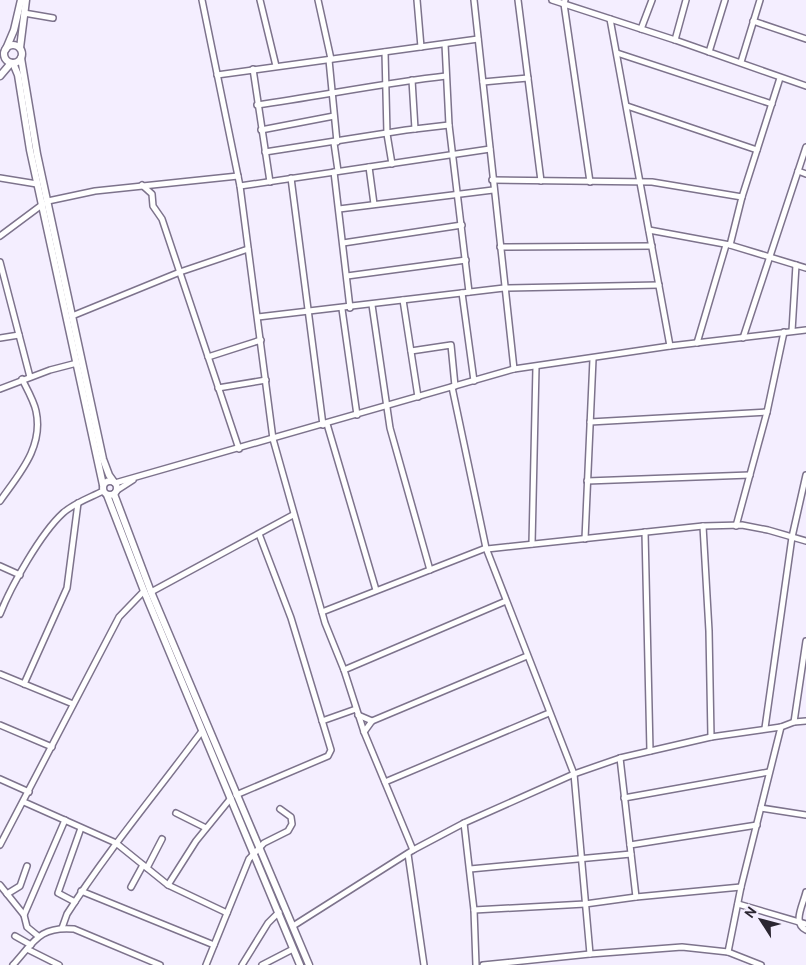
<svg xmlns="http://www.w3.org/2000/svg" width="806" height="965" font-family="Overpass,sans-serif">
	<rect width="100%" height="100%" fill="#f4eeff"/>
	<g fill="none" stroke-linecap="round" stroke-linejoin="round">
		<defs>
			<g id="minor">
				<path d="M202,0L240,186L273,439L325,623L344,670L364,732L413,850"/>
				<path d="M260,0L276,66"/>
				<path d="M318,0L331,59"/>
				<path d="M417,0L421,47"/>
				<path d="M474,0L514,369"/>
				<path d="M518,0L541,181"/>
				<path d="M552,0L675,40L806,86"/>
				<path d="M565,0L564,4L590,182"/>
				<path d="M24,13L53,18"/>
				<path d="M610,19L670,346"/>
				<path d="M753,21L806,39"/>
				<path d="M641,29L652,0"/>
				<path d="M675,40L686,0"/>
				<path d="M445,44L449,125L469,292"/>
				<path d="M385,52L387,134L392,164"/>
				<path d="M709,52L725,0"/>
				<path d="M617,53L772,104"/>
				<path d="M329,60L337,142"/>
				<path d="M741,62L760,0"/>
				<path d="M253,69L270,182"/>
				<path d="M217,75L478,39"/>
				<path d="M412,80L415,129"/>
				<path d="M483,82L528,78"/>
				<path d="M257,105C321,96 383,83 446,76"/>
				<path d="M627,106L757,150"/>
				<path d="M261,130L334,116"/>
				<path d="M334,143L338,171"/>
				<path d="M265,152L406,130L449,125"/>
				<path d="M369,167L374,204"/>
				<path d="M798,171L806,174"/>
				<path d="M334,172L350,308"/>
				<path d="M0,178L37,184"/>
				<path d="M291,178L323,425"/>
				<path d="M492,180L652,182L742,197"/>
				<path d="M142,185L152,194L153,206L162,219L239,449"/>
				<path d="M240,186L490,149"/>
				<path d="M48,201L95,191L238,176"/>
				<path d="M339,209L493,190"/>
				<path d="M649,230L730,245L806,268"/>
				<path d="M0,236L43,204"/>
				<path d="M343,243L462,225"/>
				<path d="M730,245L742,197L780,78"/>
				<path d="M500,247L652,246"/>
				<path d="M0,262L30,377"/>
				<path d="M347,276L466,260"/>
				<path d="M462,293L474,381"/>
				<path d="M403,300L418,397"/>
				<path d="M372,305L390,428L430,570"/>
				<path d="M342,309L357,415"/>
				<path d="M72,316L180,272L248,249"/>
				<path d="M258,317L504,288L659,285"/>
				<path d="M792,331L796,265"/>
				<path d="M0,338L19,335"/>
				<path d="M743,338L806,147"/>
				<path d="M697,343L726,245"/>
				<path d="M411,351L451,345L455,386"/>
				<path d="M208,357L261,340"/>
				<path d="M452,387L486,548L574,774L590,954"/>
				<path d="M218,388L266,380"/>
				<path d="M0,389L50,370L77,363"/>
				<path d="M590,422L767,412"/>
				<path d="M327,424L376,590"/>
				<path d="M587,481L750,475"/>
				<path d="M115,483L514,369L670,346L806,330"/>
				<path d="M116,491L133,480"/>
				<path d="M0,501C19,474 44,447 36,411C34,401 27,389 22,379"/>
				<path d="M703,526L709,631L711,737"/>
				<path d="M736,526L767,412L784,332"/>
				<path d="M645,532L650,751"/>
				<path d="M585,539L593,359"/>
				<path d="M532,544L536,367"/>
				<path d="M487,549L703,526L742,525L768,530L806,541"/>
				<path d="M0,566L20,575"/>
				<path d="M151,592L293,515"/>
				<path d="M322,612L486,548"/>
				<path d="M0,614C11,586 41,533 63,513C74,503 89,498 103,491"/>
				<path d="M344,670L506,601"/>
				<path d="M0,674L73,704"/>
				<path d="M24,684L67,588L78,503"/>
				<path d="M358,715L372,721"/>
				<path d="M322,721L356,709"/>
				<path d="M794,722L806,641"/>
				<path d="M0,725L52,747"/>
				<path d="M765,728L792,537L806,475"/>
				<path d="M364,732L372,721L527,656"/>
				<path d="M620,758L636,897"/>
				<path d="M0,779L29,792"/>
				<path d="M385,782L549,713"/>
				<path d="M236,795L328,756L331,750L291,618L259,534"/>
				<path d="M624,798L769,772"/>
				<path d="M24,802L116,843L168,885L227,913"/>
				<path d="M761,808L806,815"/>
				<path d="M176,813L206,828"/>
				<path d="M464,823L474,910L476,965"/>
				<path d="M0,845L119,617L144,591"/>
				<path d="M630,845L757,825"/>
				<path d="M408,854L424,965"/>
				<path d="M147,868L162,839"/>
				<path d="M470,869L631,854"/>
				<path d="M0,885L24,915"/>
				<path d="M168,885L196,841L231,798"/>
				<path d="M131,887L143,865"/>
				<path d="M81,891L214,945"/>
				<path d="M806,892C803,905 792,923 806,930"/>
				<path d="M7,894L20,886L27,866"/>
				<path d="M75,902L58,893L81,828"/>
				<path d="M738,904L806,924"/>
				<path d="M474,910L585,904L636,897L741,887"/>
				<path d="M293,926L413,850L464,823L574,774L620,758L711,737L781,727L794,722L806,721"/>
				<path d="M62,928L67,914C108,850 157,792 202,731"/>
				<path d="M15,936L31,945"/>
				<path d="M38,936L27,927L24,915L65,820"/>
				<path d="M27,949L59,965"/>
				<path d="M728,952L741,887L781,727"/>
				<path d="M13,965C34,942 39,926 74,929L160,965"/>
				<path d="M206,965L249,859L264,843L288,831L292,824L291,817L280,809"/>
				<path d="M242,965L268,923L279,912"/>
				<path d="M262,965L293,949"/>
				<path d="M483,965L590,954L682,947L728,952L761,965"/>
			</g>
			<g id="major">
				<circle cx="13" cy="54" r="9"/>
				<path d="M20,48L26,0"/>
				<path d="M6,49L14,30L21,0"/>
				<path d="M21,58L37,154L103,459L109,475L114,482"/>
				<path d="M13,63L18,75L30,150L103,485"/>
				<path d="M0,76L11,63"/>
				<circle cx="110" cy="488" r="7"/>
				<path d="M114,494L151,592L309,965"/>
				<path d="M107,495L144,591L300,965"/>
			</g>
		</defs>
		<use href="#minor" stroke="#7d738c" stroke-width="8"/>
		<use href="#major" stroke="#7d738c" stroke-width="9"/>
		<use href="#minor" stroke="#fff" stroke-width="5"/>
		<use href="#major" stroke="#fff" stroke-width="6"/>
	</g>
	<g transform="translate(761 920) rotate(306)" stroke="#f4eeff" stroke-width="4" paint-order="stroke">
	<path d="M0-4L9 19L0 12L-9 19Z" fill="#2b2631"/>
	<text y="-8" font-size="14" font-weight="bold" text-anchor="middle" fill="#2b2631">N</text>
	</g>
</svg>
